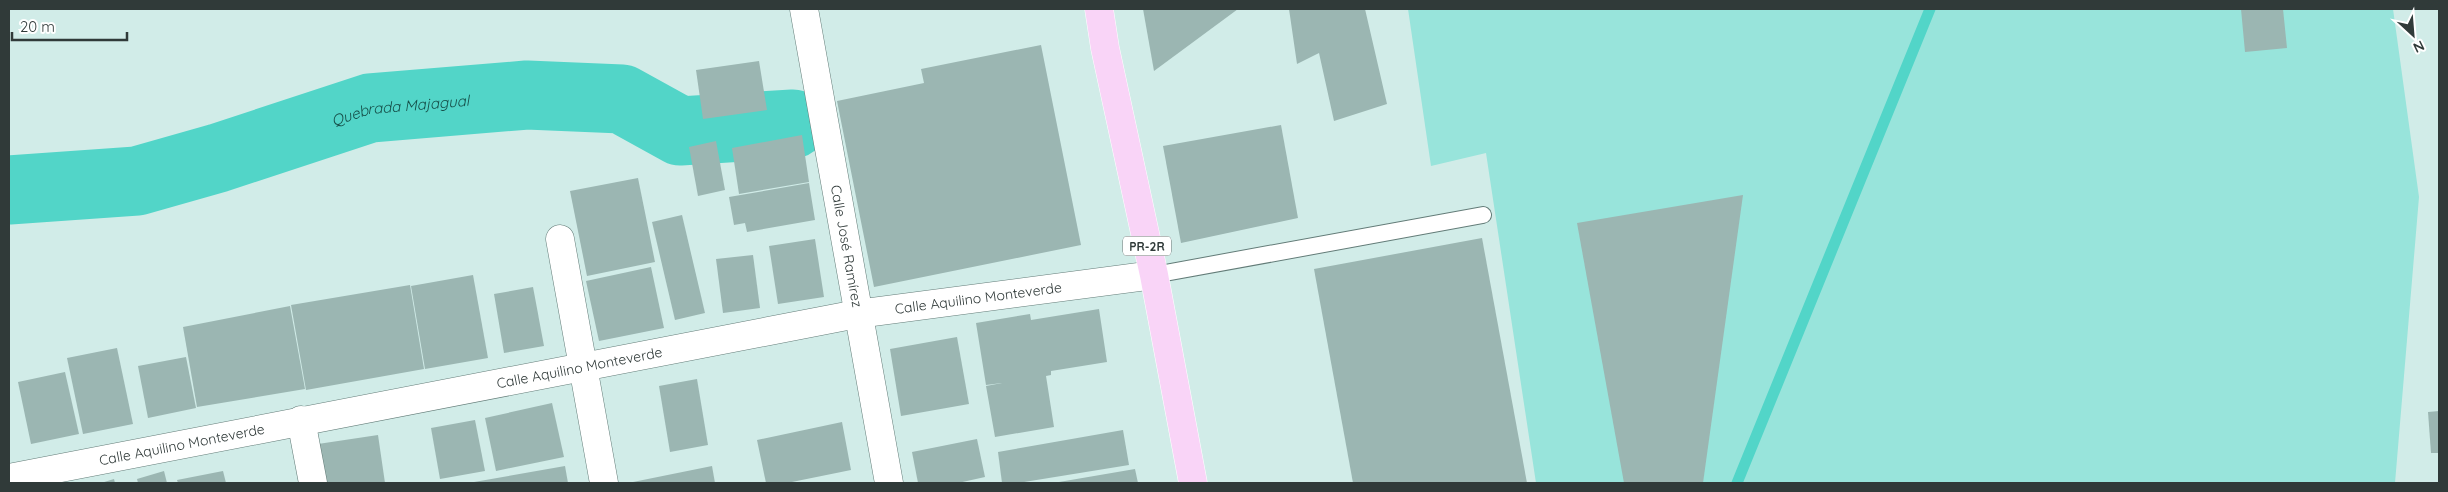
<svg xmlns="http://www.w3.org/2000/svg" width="2448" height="492" font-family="Quicksand,sans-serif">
	<rect width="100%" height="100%" fill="#d1ece8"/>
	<path fill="#98e4db" d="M1408,9H2393L2419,197L2395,483H1536L1486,153L1431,166Z"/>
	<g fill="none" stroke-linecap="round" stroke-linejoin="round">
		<path stroke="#52d5c8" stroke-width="11" d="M1737,483L1930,9"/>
		<path stroke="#52d5c8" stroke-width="69" id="s1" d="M9,190L137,181L218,158L370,108L527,95L622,99L680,131L793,124"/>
	</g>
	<g fill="#9bb6b2">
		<path d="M1143,9H1238L1154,71Z"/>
		<path d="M1289,9H1365L1387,104L1334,121L1319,53L1297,64Z"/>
		<path d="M2241,9H2283L2287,48L2245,52Z"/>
		<path d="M1041,45L1081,245L874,287L837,101L924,83L921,69Z"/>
		<path d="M759,61L767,110L703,119L696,70Z"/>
		<path d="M1281,125L1298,218L1181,243L1163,146Z"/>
		<path d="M802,135L809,182L739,194L732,148Z"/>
		<path d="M716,141L725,190L698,196L689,147Z"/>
		<path d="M638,178L655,262L587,276L570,191Z"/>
		<path d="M809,183L815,220L747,232L745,223L734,225L729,197Z"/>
		<path d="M1743,195L1703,483H1624L1577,223Z"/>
		<path d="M682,215L705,313L675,320L652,222Z"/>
		<path d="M1482,238L1527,483H1353L1314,269Z"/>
		<path d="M815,239L824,297L778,304L769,246Z"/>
		<path d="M753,255L760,308L723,313L716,259Z"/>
		<path d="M651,267L664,328L599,341L586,281Z"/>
		<path d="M473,275L488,358L425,369L411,286Z"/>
		<path d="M410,285L424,369L306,390L291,305Z"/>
		<path d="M533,287L544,346L504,353L494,294Z"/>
		<path d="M290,306L305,389L197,407L183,327Z"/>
		<path d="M1099,309L1107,362L1051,371V375L1046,376L1054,427L995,437L986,386L1002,383L986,385L976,323L1030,314L1031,320Z"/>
		<path d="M957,337L969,404L901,416L890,349Z"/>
		<path d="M117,348L133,424L83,434L67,358Z"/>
		<path d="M186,357L196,408L148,418L138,366Z"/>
		<path d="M65,372L79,434L31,444L18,382Z"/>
		<path d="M697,379L708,445L670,452L659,386Z"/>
		<path d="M552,403L564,457L496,471L485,418Z"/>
		<path d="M2439,411V453H2431L2428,412Z"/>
		<path d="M475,420L485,471L440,479L431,428Z"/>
		<path d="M842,422L851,470L787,483H766L757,440Z"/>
		<path d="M1123,430L1129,465L1018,483H1002L998,452Z"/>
		<path d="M378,435L385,483H325L318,444Z"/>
		<path d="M977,439L985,477L958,483H918L912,452Z"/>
		<path d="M565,466L568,483H474V482Z"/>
		<path d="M712,466L715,483H633V482Z"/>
		<path d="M1135,469L1138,483H1059V482Z"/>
		<path d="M164,471L167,483H138L137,479Z"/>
		<path d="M223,471L226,483H178L177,480Z"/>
		<path d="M114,479L115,483H101Z"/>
	</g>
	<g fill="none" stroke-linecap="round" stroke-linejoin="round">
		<defs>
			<path id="service" d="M1154,275L1483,215"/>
			<g id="minor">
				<path id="s2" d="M804,9L889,483"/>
				<path d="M560,239L604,483"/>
				<path d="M301,420L313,483"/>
				<path id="s3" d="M9,478L857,314L1154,275"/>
			</g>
			<path id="primary" d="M1099,9L1105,48L1154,275L1193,483"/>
		</defs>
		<use href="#service" stroke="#637c78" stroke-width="18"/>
		<use href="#minor" stroke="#637c78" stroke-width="29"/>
		<use href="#primary" stroke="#fff" stroke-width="29"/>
		<use href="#service" stroke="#fff" stroke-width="16"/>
		<use href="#minor" stroke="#fff" stroke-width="28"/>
		<use href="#primary" stroke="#f9d4f7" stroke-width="28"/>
	</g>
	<g text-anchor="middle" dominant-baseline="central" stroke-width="4" stroke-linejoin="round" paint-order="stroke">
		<rect fill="#fff" stroke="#6e7574" stroke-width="1" x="1123" y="236.5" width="48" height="19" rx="4"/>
		<g font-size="12" font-weight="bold" fill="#303a39">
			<text x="1147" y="246">PR-2R</text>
		</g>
		<g font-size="14" fill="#303a39" stroke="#fff">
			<text stroke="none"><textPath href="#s2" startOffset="241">Calle José Ramírez</textPath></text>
			<text stroke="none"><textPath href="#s3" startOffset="986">Calle Aquilino Monteverde</textPath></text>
			<text stroke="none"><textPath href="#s3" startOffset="581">Calle Aquilino Monteverde</textPath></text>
			<text stroke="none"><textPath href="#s3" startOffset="176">Calle Aquilino Monteverde</textPath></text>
		</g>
		<g font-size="15" font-style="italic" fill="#164f49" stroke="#fff">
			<text stroke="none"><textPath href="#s1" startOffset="402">Quebrada Majagual</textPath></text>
		</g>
	</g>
	<rect width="2448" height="492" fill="none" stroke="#303a39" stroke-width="20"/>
	<g transform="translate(2413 35) rotate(154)" stroke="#ffffff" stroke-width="4" paint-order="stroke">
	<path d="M0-4L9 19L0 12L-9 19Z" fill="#303a39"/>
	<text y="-8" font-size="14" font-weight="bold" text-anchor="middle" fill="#303a39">N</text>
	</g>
	<path d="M12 32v8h115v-8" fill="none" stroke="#303a39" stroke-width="2.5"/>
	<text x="20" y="32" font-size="15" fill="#303a39" stroke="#ffffff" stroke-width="4" paint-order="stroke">20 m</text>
</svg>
